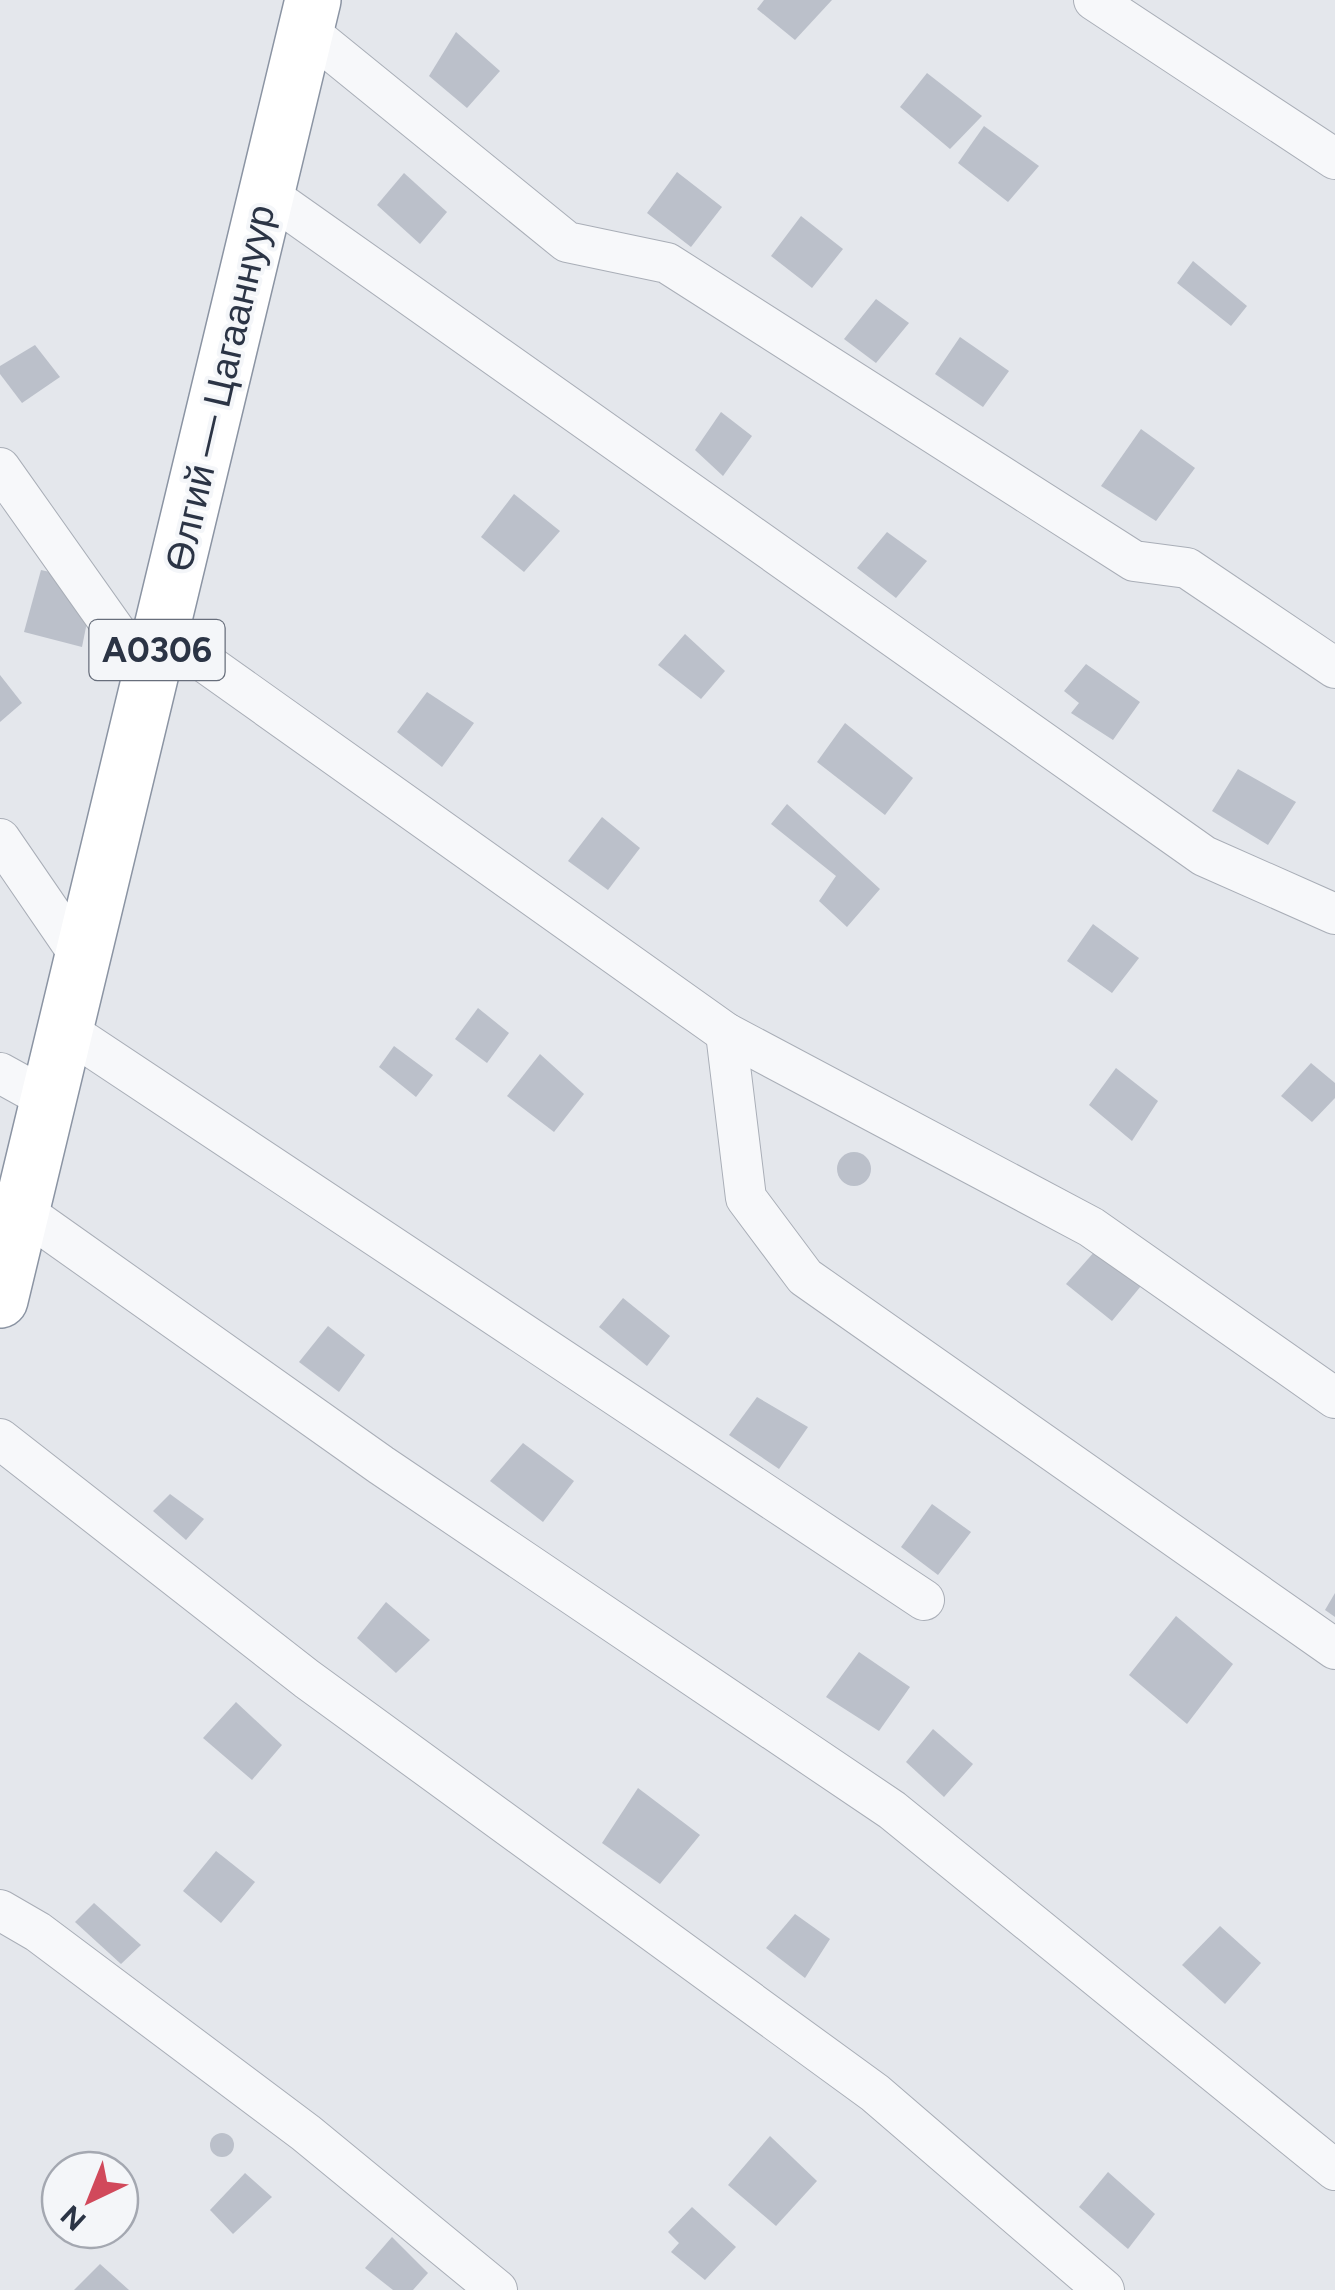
<svg xmlns="http://www.w3.org/2000/svg" width="1335" height="2290" font-family="Figtree,sans-serif">
	<rect width="100%" height="100%" fill="#e4e7ec"/>
	<g fill="#bbc0ca">
		<path d="M764,0H832L795,40L757,9Z"/>
		<path d="M456,32L500,71L467,108L429,76Z"/>
		<path d="M927,73L982,116L950,149L900,107Z"/>
		<path d="M984,126L1039,166L1008,202L958,163Z"/>
		<path d="M677,172L722,207L691,247L647,213Z"/>
		<path d="M404,173L447,212L420,244L377,205Z"/>
		<path d="M801,216L843,249L812,288L771,256Z"/>
		<path d="M1193,261L1247,306L1231,326L1177,283Z"/>
		<path d="M876,299L909,323L876,363L844,339Z"/>
		<path d="M960,337L1009,371L983,407L935,374Z"/>
		<path d="M35,345L60,377L22,403L0,374V366Z"/>
		<path d="M721,412L752,436L723,476L695,450Z"/>
		<path d="M1141,429L1195,468L1156,521L1101,486Z"/>
		<path d="M514,494L560,531L524,572L481,537Z"/>
		<path d="M887,532L927,561L896,598L857,568Z"/>
		<path d="M41,570L95,582L82,647L24,632Z"/>
		<path d="M685,634L725,671L701,699L658,665Z"/>
		<path d="M1086,664L1140,702L1113,740L1071,713L1079,703L1064,691Z"/>
		<path d="M0,675L22,703L0,722Z"/>
		<path d="M427,692L474,723L442,767L397,732Z"/>
		<path d="M845,723L913,778L885,815L817,762Z"/>
		<path d="M1238,769L1296,802L1268,845L1212,811Z"/>
		<path d="M787,804L880,889L847,927L819,901L836,876L771,824Z"/>
		<path d="M602,817L640,848L608,890L568,861Z"/>
		<path d="M1093,924L1139,958L1112,993L1067,961Z"/>
		<path d="M478,1008L509,1033L487,1063L455,1039Z"/>
		<path d="M394,1046L433,1075L416,1097L379,1067Z"/>
		<path d="M540,1054L584,1094L554,1132L507,1096Z"/>
		<path d="M1311,1063L1335,1083V1098L1312,1122L1281,1096Z"/>
		<path d="M1116,1068L1158,1101L1132,1141L1089,1105Z"/>
		<circle cx="854" cy="1169" r="17"/>
		<path d="M1095,1251L1141,1286L1112,1321L1066,1284Z"/>
		<path d="M623,1298L670,1336L647,1366L599,1327Z"/>
		<path d="M328,1326L365,1355L339,1392L299,1362Z"/>
		<path d="M757,1397L808,1427L779,1469L729,1435Z"/>
		<path d="M523,1443L574,1481L543,1522L490,1481Z"/>
		<path d="M170,1494L204,1519L186,1540L153,1511Z"/>
		<path d="M932,1504L971,1532L938,1575L901,1547Z"/>
		<path d="M1335,1593V1617L1325,1610Z"/>
		<path d="M386,1602L430,1640L396,1673L357,1638Z"/>
		<path d="M1176,1616L1233,1664L1187,1724L1129,1675Z"/>
		<path d="M859,1652L910,1687L879,1731L826,1697Z"/>
		<path d="M236,1702L282,1745L252,1780L203,1738Z"/>
		<path d="M933,1729L973,1764L944,1797L906,1762Z"/>
		<path d="M638,1788L700,1835L660,1884L602,1843Z"/>
		<path d="M216,1851L255,1882L221,1923L183,1891Z"/>
		<path d="M94,1903L141,1945L121,1964L75,1922Z"/>
		<path d="M795,1914L830,1939L805,1978L766,1948Z"/>
		<path d="M1220,1926L1261,1963L1225,2004L1182,1965Z"/>
		<circle cx="222" cy="2145" r="12"/>
		<path d="M770,2136L817,2181L776,2226L728,2185Z"/>
		<path d="M1108,2172L1155,2214L1128,2249L1079,2207Z"/>
		<path d="M245,2173L272,2197L233,2234L210,2210Z"/>
		<path d="M692,2207L736,2247L705,2280L671,2252L679,2243L668,2232Z"/>
		<path d="M392,2237L428,2273L413,2290H393L365,2268Z"/>
		<path d="M100,2264L129,2290H74Z"/>
	</g>
	<g fill="none" stroke-linecap="round" stroke-linejoin="round">
		<defs>
			<g id="street">
				<path d="M1094,0L1335,159"/>
				<path d="M306,30L567,242L667,263L1134,561L1187,568L1335,668"/>
				<path d="M267,194L1204,856L1335,914"/>
				<path d="M0,468L150,680"/>
				<path d="M162,632L726,1033L1091,1227L1335,1398"/>
				<path d="M0,839L83,960"/>
				<path d="M66,1030L924,1600"/>
				<path d="M726,1033L746,1198L805,1277L1335,1649"/>
				<path d="M0,1073L49,1100"/>
				<path d="M21,1210L381,1465L892,1810L1335,2170"/>
				<path d="M0,1439L307,1679L875,2093L1104,2290"/>
				<path d="M0,1910L38,1932L306,2133L497,2290"/>
			</g>
			<path id="highway" d="M0,1300L313,0"/>
		</defs>
		<use href="#street" stroke="#a9aeb7" stroke-width="42"/>
		<use href="#highway" stroke="#8b94a3" stroke-width="58"/>
		<use href="#street" stroke="#f7f8fa" stroke-width="40"/>
		<use href="#highway" stroke="#fff" stroke-width="55"/>
	</g>
	<g text-anchor="middle" dominant-baseline="central" stroke-width="8" stroke-linejoin="round" paint-order="stroke">
		<rect fill="#f4f6f9" stroke="#676e7b" stroke-width="2.5" x="89.5" y="620" width="135" height="60" rx="8"/>
		<g font-size="35" font-weight="bold" fill="#2b3445">
			<text x="157" y="650">A0306</text>
		</g>
		<g font-size="38" fill="#2b3445" stroke="#f4f6f9">
			<text transform="translate(220 388) rotate(-77)">Өлгий — Цагааннуур</text>
		</g>
	</g>
	<g transform="translate(90 2200) rotate(223)"><circle r="48" fill="#f4f6f9" stroke="#a4a8b1" stroke-width="2.5"/>
	<path d="M0-8L18 38L0 25L-18 38Z" fill="#d1495b"/>
	<text y="-15" font-size="28" font-weight="bold" text-anchor="middle" fill="#2b3445">N</text>
	</g>
</svg>
